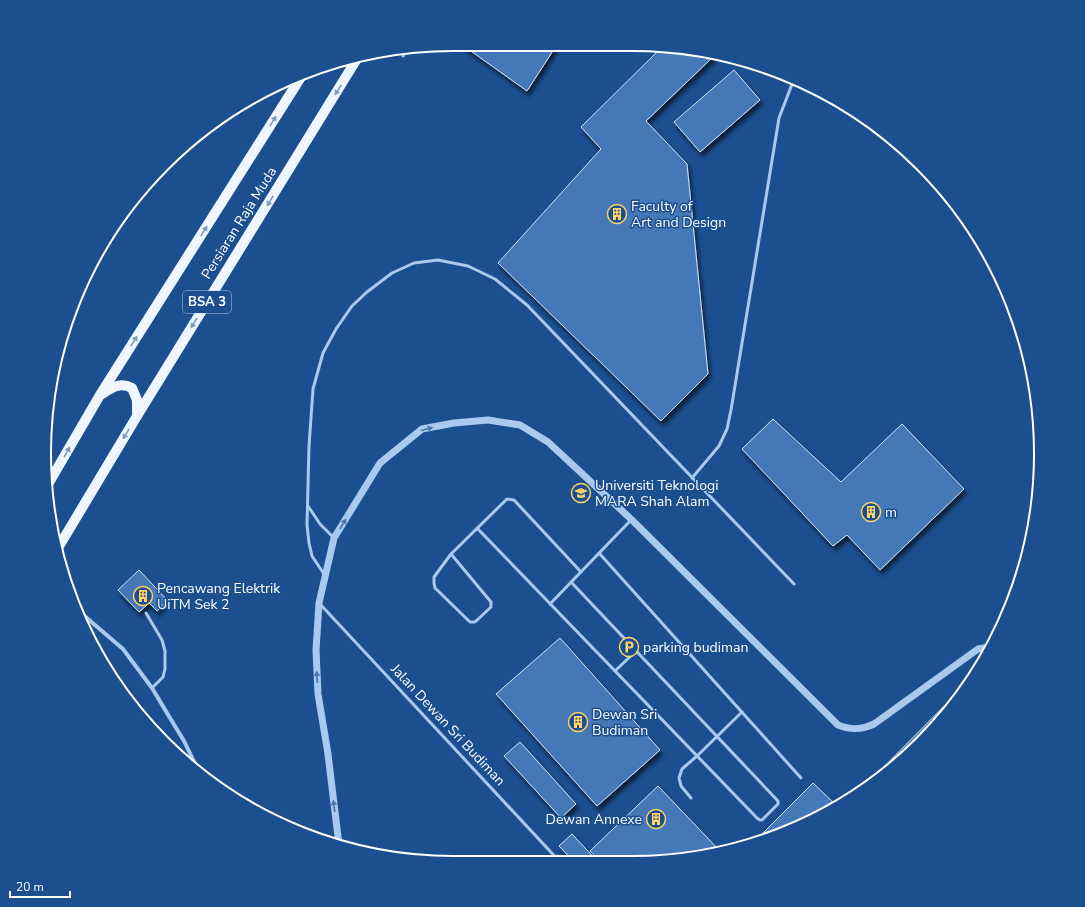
<svg xmlns="http://www.w3.org/2000/svg" width="1085" height="907" font-family="'Nunito Sans',sans-serif">
	<defs>
		<filter id="shadow"><feDropShadow dx="2.5" dy="4.5" stdDeviation="2" flood-color="#0009"/></filter>
	</defs>
	<rect width="100%" height="100%" fill="#1b4f8f"/>
	<g fill="#4478b7" stroke="#cfe3fa" filter="url(#shadow)">
		<path d="M461,44L556,46L527,91Z"/>
		<path d="M662,47H685L708,52L713,57L646,121L687,164L708,374L661,421L498,263L601,149L581,127Z"/>
		<path d="M734,70L760,100L700,152L674,122Z"/>
		<path d="M773,419L841,482L902,424L964,489L880,570L847,535L833,546L742,449Z"/>
		<path d="M139,570L168,601L157,611L149,603L139,612L118,590Z"/>
		<path d="M560,638L660,750L597,806L496,694Z"/>
		<path d="M961,689L963,692L921,743L865,789L863,788Z"/>
		<path d="M520,742L576,804L561,818L504,756Z"/>
		<path d="M813,783L837,806L788,832L753,843Z"/>
		<path d="M658,786L721,852L712,855L632,863H624L619,858L614,863H602L590,851Z"/>
		<path d="M572,834L599,863H575L559,846Z"/>
	</g>
	<g fill="none" stroke-linecap="round" stroke-linejoin="round">
		<g stroke="#a9c9ee" stroke-width="3">
			<path d="M403,56L406,50"/>
			<path d="M692,478L719,446L727,429L731,410L779,118L794,79"/>
			<path d="M308,506L320,524L334,538"/>
			<path d="M477,528L757,818L760,820H762L778,804V801L571,582"/>
			<path d="M599,553L801,778"/>
			<path d="M451,554L434,577V583L435,588L470,622H475L491,607V602L451,554L507,499L514,500L581,572"/>
			<path d="M324,574L312,556L309,543L307,525L309,446L313,389L323,353L336,329L352,306L367,292L392,273L414,263L438,260L468,266L495,279L527,305L794,584"/>
			<path d="M320,604L561,863"/>
			<path d="M550,604L631,520"/>
			<path d="M146,613L162,640L165,651V669L163,677L152,688"/>
			<path d="M615,671L636,651"/>
			<path d="M691,798L681,786L679,778L682,769L697,756L742,712"/>
		</g>
		<path stroke="#a9c9ee" stroke-width="4" d="M74,607L123,649L152,688L167,713L184,741L199,772"/>
		<path stroke="#a9c9ee" stroke-width="7" d="M339,845L328,754L318,694L316,650L319,603L334,538L380,463L422,429L454,423L488,420L520,425L548,442L632,520L838,725C851,730 861,730 874,724L978,649L990,647"/>
		<g stroke="#f0f6ff" stroke-width="10">
			<path d="M102,394C113,387 120,382 132,388L137,400V416"/>
			<path d="M47,486L100,395L301,77"/>
			<path d="M58,548L137,416L358,57"/>
		</g>
	</g>
	<defs><path id="oneway-solid" d="M-6-.8H1V-3.2L6.5 0L1 3.2V.8H-6Z"/></defs>
	<g fill="#7b9ac1">
		<use href="#oneway-solid" transform="translate(338 90) rotate(122)"/>
		<use href="#oneway-solid" transform="translate(273 121) rotate(-58)"/>
		<use href="#oneway-solid" transform="translate(270 201) rotate(122)"/>
		<use href="#oneway-solid" transform="translate(204 231) rotate(-58)"/>
		<use href="#oneway-solid" transform="translate(194 323) rotate(122)"/>
		<use href="#oneway-solid" transform="translate(134 341) rotate(-58)"/>
		<use href="#oneway-solid" transform="translate(126 434) rotate(121)"/>
		<use href="#oneway-solid" transform="translate(67 452) rotate(-60)"/>
	</g>
	<g fill="#4674ac">
		<use href="#oneway-solid" transform="translate(427 429) rotate(-15)"/>
		<use href="#oneway-solid" transform="translate(343 524) rotate(-59)"/>
		<use href="#oneway-solid" transform="translate(317 677) rotate(-93)"/>
		<use href="#oneway-solid" transform="translate(334 806) rotate(-97)"/>
	</g>
	<defs>
		<symbol id="building-ring" viewBox="-11 -11 22 22"><circle r="9.5" fill="#1b4f8f" stroke="#ffd166" stroke-width="1.5"/><path d="M-4-6H4V6H1V3H-1V6H-4ZM-2.5-4.3h1.7v1.8h-1.7ZM.8-4.3h1.7v1.8H.8ZM-2.5-1h1.7V.8h-1.7ZM.8-1h1.7V.8H.8Z" fill="#ffd166"/></symbol>
		<symbol id="university-ring" viewBox="-11 -11 22 22"><circle r="9.5" fill="#1b4f8f" stroke="#ffd166" stroke-width="1.5"/><path d="M0-5L7-2L0 1L-7-2ZM-4 1L0 2.5L4 1V4Q0 6-4 4Z" fill="#ffd166"/></symbol>
		<symbol id="parking-ring" viewBox="-11 -11 22 22"><circle r="9.5" fill="#1b4f8f" stroke="#ffd166" stroke-width="1.5"/><path d="M-3.5-5.5H1a3.5 3.5 0 0 1 0 7H-1V5.5H-3.5ZM-1-3.4V-.6H.8a1.4 1.4 0 0 0 0-2.8Z" fill="#ffd166"/></symbol>
	</defs>
	<g fill-rule="evenodd">
		<use href="#building-ring" x="606" y="203" width="22" height="22"/>
		<use href="#university-ring" x="570" y="482" width="22" height="22"/>
		<use href="#building-ring" x="860" y="501" width="22" height="22"/>
		<use href="#building-ring" x="132" y="585" width="22" height="22"/>
		<use href="#parking-ring" x="618" y="636" width="22" height="22"/>
		<use href="#building-ring" x="567" y="711" width="22" height="22"/>
		<use href="#building-ring" x="645" y="808" width="22" height="22"/>
	</g>
	<g text-anchor="middle" dominant-baseline="central" stroke-width="3" stroke-linejoin="round" paint-order="stroke">
		<rect fill="#1b4f8f" stroke="#bbcadd" stroke-width="1" x="183" y="291" width="48" height="22" rx="3"/>
		<g font-size="13" font-weight="bold" fill="#fff">
			<text x="207" y="302">BSA 3</text>
		</g>
		<g font-size="14" fill="#fff" stroke="#1b4f8f" text-anchor="start">
			<text x="631" y="206">Faculty of<tspan x="631" dy="16">Art and Design</tspan></text>
			<text x="595" y="485">Universiti Teknologi<tspan x="595" dy="16">MARA Shah Alam</tspan></text>
			<text x="885" y="512">m</text>
			<text x="157" y="588">Pencawang Elektrik<tspan x="157" dy="16">UiTM Sek 2</tspan></text>
			<text x="643" y="647">parking budiman</text>
			<text x="592" y="714">Dewan Sri<tspan x="592" dy="16">Budiman</tspan></text>
			<text x="642" y="819" text-anchor="end">Dewan Annexe</text>
		</g>
		<g font-size="14" fill="#fff" stroke="#1b4f8f">
			<text transform="translate(239 223) rotate(-58)">Persiaran Raja Muda</text>
			<text transform="translate(448 725) rotate(47)">Jalan Dewan Sri Budiman</text>
		</g>
	</g>
	<path d="M0 0H1085V907H0ZM453 51H632A402 402 0 0 1 1034 453V454A402 402 0 0 1 632 856H453A402 402 0 0 1 51 454V453A402 402 0 0 1 453 51Z" fill="#1b4f8f" fill-rule="evenodd"/>
	<path fill="none" stroke="#fff" stroke-width="2" d="M453 51H632A402 402 0 0 1 1034 453V454A402 402 0 0 1 632 856H453A402 402 0 0 1 51 454V453A402 402 0 0 1 453 51Z"/>
	<path d="M10 891v6h60v-6" fill="none" stroke="#ffffff" stroke-width="2"/>
	<text x="16" y="891" font-size="12" fill="#ffffff" stroke="#1b4f8f" stroke-width="3" paint-order="stroke">20 m</text>
</svg>
